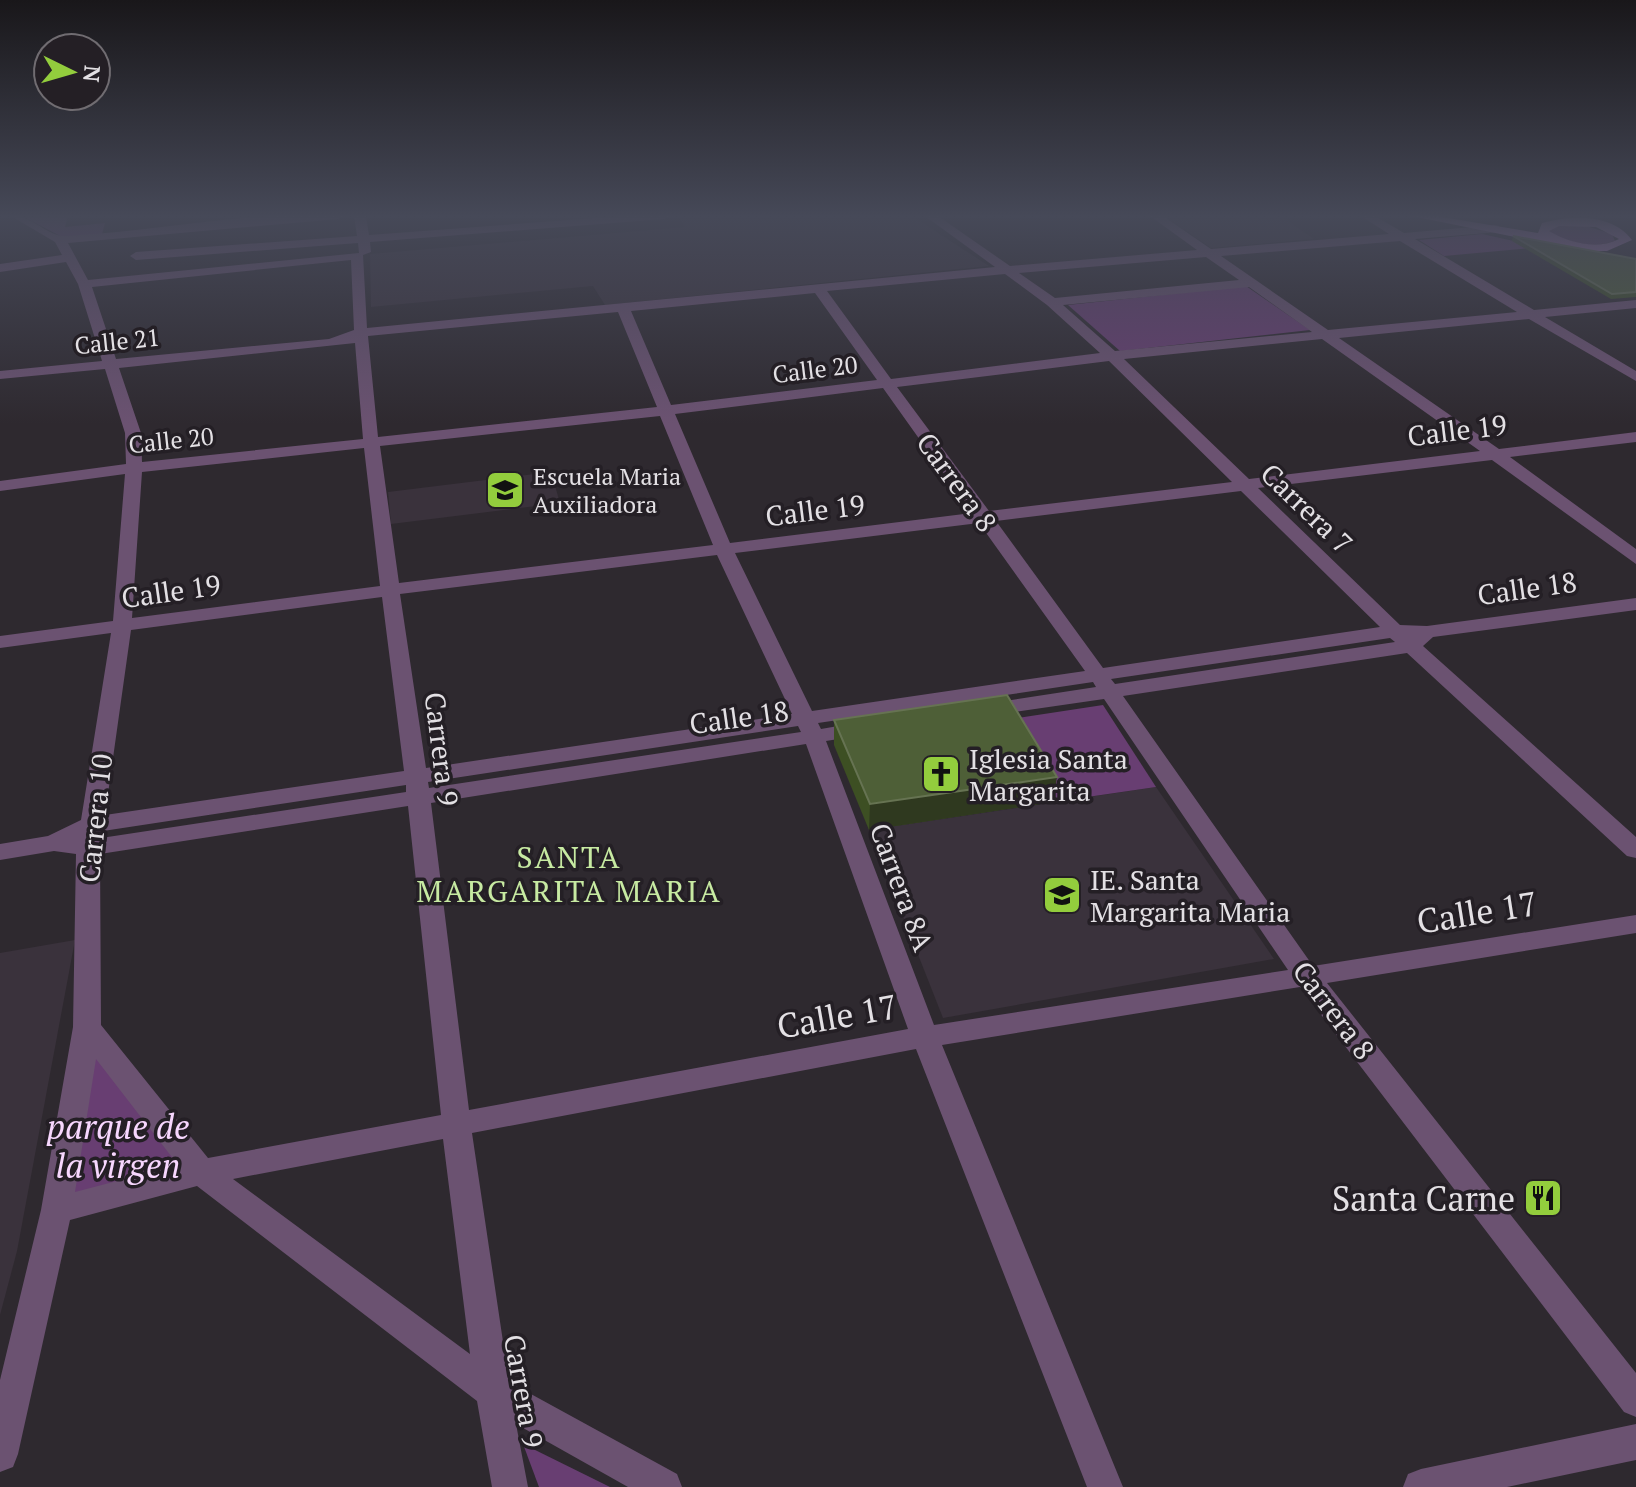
<svg xmlns="http://www.w3.org/2000/svg" width="1636" height="1487" font-family="'PT Serif',serif">
	<rect width="100%" height="100%" fill="#2e292f"/>
	<g fill="#3a323c">
		<path d="M678,216H912L989,266L605,305L593,286L371,307L370,254L685,227Z"/>
		<path d="M1164,216H1281L1314,239L1211,248Z"/>
		<path d="M551,472L560,503L391,524L388,492Z"/>
		<path d="M1156,787L1274,959L943,1018L869,830Z"/>
		<path d="M75,940L17,1251L0,1315V953Z"/>
	</g>
	<g fill="#683e72">
		<path d="M68,216L65,227L105,223L102,234L64,238L26,218Z"/>
		<path d="M1554,225H1583L1612,234L1615,241C1590,249 1570,242 1546,233Z"/>
		<path d="M1482,234L1541,247L1444,256L1419,240Z"/>
		<path d="M1246,286L1310,330L1120,351L1068,305Z"/>
		<path d="M1103,705L1156,787L1053,802L1005,720Z"/>
		<path d="M91,1045L189,1169L68,1199Z"/>
		<path d="M523,1444L610,1487H539Z"/>
	</g>
	<g fill="none" stroke-linecap="round" stroke-linejoin="round">
		<g fill="#6b5271" fill-rule="evenodd">
			<path d="M11,216C33,215 47,237 67,236C159,231 253,210 344,216L338,219L68,243L88,280L359,253L358,243L136,260L130,256L136,252L357,236L354,216H366L369,235L623,216H670L664,219L370,242L371,252L363,255L367,328L995,267L925,216H938L1010,266L1197,250L1150,216H1163L1211,249L1389,234L1361,216H1375L1404,233L1495,225L1499,226V232L1415,239L1534,310L1636,300V308L1545,317L1636,371V381L1529,319L1339,338L1499,449L1636,432V442L1510,457L1636,549V564L1492,460L1258,488L1400,625L1427,626L1636,598V610L1433,637L1423,646L1636,837V858L1627,856L1407,653L1123,696L1313,966L1636,915V933L1327,983L1636,1373V1417L1624,1412L1300,987L942,1045L1123,1487H1087L916,1049L472,1133L509,1382L677,1474L682,1487H628L516,1424L528,1487H492L477,1401L197,1186L70,1220L18,1454L13,1467L0,1472V1380L41,1210L73,1027L76,854L54,851L0,860V844L48,836L81,820L111,633L0,648V636L113,621L125,474L0,491V481L126,464L125,433L105,369L0,379V371L102,361L78,284L66,262L0,272V264L62,255L55,242ZM1400,241L1517,312L1328,330L1221,256ZM1206,257L1239,280L1055,298L1019,273ZM351,260L354,330L329,339L116,359L92,287ZM1005,274L1047,305L1100,353L891,379L827,291ZM1249,287L1312,332L1115,351L1063,305ZM815,293L877,380L671,405L631,311ZM618,312L657,407L378,437L368,336ZM1322,339L1480,451L1249,479L1124,359ZM355,343L363,439L142,462L141,433L119,368ZM1109,361L1232,482L989,511L897,387ZM883,388L972,513L730,543L675,414ZM660,416L713,545L399,583L380,446ZM364,448L380,586L132,618L142,472ZM1241,491L1380,627L1103,668L996,521ZM979,523L1085,671L812,711L735,553ZM717,555L792,714L426,768L400,594ZM382,597L404,771L105,815L131,630ZM1390,638L1395,642L1115,684L1111,679ZM1093,682L1096,687L986,704L975,710L986,716L1104,699L1288,970L934,1025L826,741L869,734L872,729L861,722L821,729L818,723ZM798,726L801,732L429,788L428,782ZM806,744L908,1029L469,1110L431,803ZM406,785V792L101,838L103,831ZM408,806L441,1115L208,1158L101,1025L100,854ZM96,1059L178,1165L75,1192ZM443,1139L470,1354L233,1179Z"/>
			<path d="M1636,1424V1460L1507,1487H1403L1408,1474L1421,1469Z"/>
		</g>
		<path fill="#aa76b5" fill-rule="evenodd" d="M1412,216H1436L1538,233L1542,223C1571,215 1612,213 1632,240L1607,251H1584ZM1559,226L1596,227L1619,239C1598,250 1569,243 1549,231Z"/>
	</g>
	<g fill="#3d4f23">
		<path d="M1513,236L1636,259V297L1611,299L1512,241Z"/>
		<path d="M834,720L1053,802L869,830L834,745Z"/>
	</g>
	<path fill="#2f391f" d="M1057,777L1053,802L869,830L870,804Z"/>
	<g fill="#4e5f37" stroke="#667352" stroke-width="2">
		<path d="M1513,236L1636,259V292L1612,294Z"/>
		<path d="M1007,695L1057,777L870,804L834,720Z"/>
	</g>
	<linearGradient id="sky" x2="0" y2="1"><stop stop-color="#19171a"/><stop offset="0.51" stop-color="#464958"/><stop offset="1" stop-color="#464958" stop-opacity="0"/></linearGradient>
	<rect width="1636" height="424" fill="url(#sky)"/>
	<defs>
		<symbol id="school-square" viewBox="-11 -11 22 22"><rect x="-9" y="-9" width="18" height="18" rx="4" fill="#93cd3d" stroke="#241f25"/><path d="M0-5L7-2L0 1L-7-2ZM-4 1L0 2.5L4 1V4Q0 6-4 4Z" fill="#111"/></symbol>
		<symbol id="church-square" viewBox="-11 -11 22 22"><rect x="-9" y="-9" width="18" height="18" rx="4" fill="#93cd3d" stroke="#241f25"/><path d="M-1.2-6h2.4v3.5h3.3v2.4h-3.3V6h-2.4V-.1h-3.3v-2.4h3.3Z" fill="#111"/></symbol>
		<symbol id="restaurant-square" viewBox="-11 -11 22 22"><rect x="-9" y="-9" width="18" height="18" rx="4" fill="#93cd3d" stroke="#241f25"/><path d="M-5-6h1v4h1v-4h1v4h1v-4h1v5L-1.5 .5V6h-2V.5L-5-1ZM5-6V6H3V1.5H1.5Q1.5-4 5-6Z" fill="#111"/></symbol>
	</defs>
	<g fill-rule="evenodd">
		<use href="#school-square" x="483" y="468" width="44" height="44"/>
		<use href="#church-square" x="919" y="752" width="44" height="44"/>
		<use href="#school-square" x="1040" y="873" width="44" height="44"/>
		<use href="#restaurant-square" x="1521" y="1176" width="44" height="44"/>
	</g>
	<g text-anchor="middle" dominant-baseline="central" stroke-width="7" stroke-linejoin="round" paint-order="stroke">
		<g font-size="24" fill="#e3e0e4" stroke="#241f25">
			<text transform="translate(117 341) rotate(-6)">Calle 21</text>
			<text transform="translate(815 369) rotate(-7)">Calle 20</text>
			<text transform="translate(171 440) rotate(-6)">Calle 20</text>
		</g>
		<g font-size="24" fill="#e3e0e4" stroke="#241f25" text-anchor="start">
			<text x="533" y="476">Escuela Maria<tspan x="533" dy="28">Auxiliadora</tspan></text>
		</g>
		<g font-size="28" fill="#e3e0e4" stroke="#241f25">
			<text transform="translate(1457 430) rotate(-7)">Calle 19</text>
			<text transform="translate(957 482) rotate(54)">Carrera 8</text>
			<text transform="translate(1307 508) rotate(44)">Carrera 7</text>
			<text transform="translate(815 510) rotate(-7)">Calle 19</text>
			<text transform="translate(1527 588) rotate(-8)">Calle 18</text>
			<text transform="translate(171 591) rotate(-8)">Calle 19</text>
			<text transform="translate(739 717) rotate(-8)">Calle 18</text>
			<text transform="translate(442 749) rotate(83)">Carrera 9</text>
			<text transform="translate(95 818) rotate(-84)">Carrera 10</text>
			<text transform="translate(902 887) rotate(70)">Carrera 8A</text>
			<text transform="translate(1334 1010) rotate(53)">Carrera 8</text>
			<text transform="translate(524 1391) rotate(80)">Carrera 9</text>
		</g>
		<g font-size="28" fill="#e3e0e4" stroke="#241f25" text-anchor="start">
			<text x="969" y="758">Iglesia Santa<tspan x="969" dy="32">Margarita</tspan></text>
			<text x="1090" y="879">IE. Santa<tspan x="1090" dy="32">Margarita Maria</tspan></text>
		</g>
		<g font-size="30" letter-spacing="2" fill="#c7eaa2" stroke="#241f25">
			<text x="569" y="857">SANTA<tspan x="569" dy="34">MARGARITA MARIA</tspan></text>
		</g>
		<g font-size="34" fill="#e3e0e4" stroke="#241f25">
			<text transform="translate(1477 912) rotate(-9)">Calle 17</text>
			<text transform="translate(837 1016) rotate(-10)">Calle 17</text>
		</g>
		<g font-size="34" font-style="italic" fill="#f7d7fe" stroke="#241f25">
			<text x="118" y="1126">parque de<tspan x="118" dy="39">la virgen</tspan></text>
		</g>
		<g font-size="34" fill="#e3e0e4" stroke="#241f25" text-anchor="end">
			<text x="1515" y="1198">Santa Carne</text>
		</g>
	</g>
	<g transform="translate(72 72) rotate(95)"><circle r="38" fill="#241f25" stroke="#706c71" stroke-width="2"/>
	<path d="M0-6L14 30L0 20L-14 30Z" fill="#93cd3d"/>
	<text y="-12" font-size="22" font-weight="bold" text-anchor="middle" fill="#e3e0e4">N</text>
	</g>
</svg>
